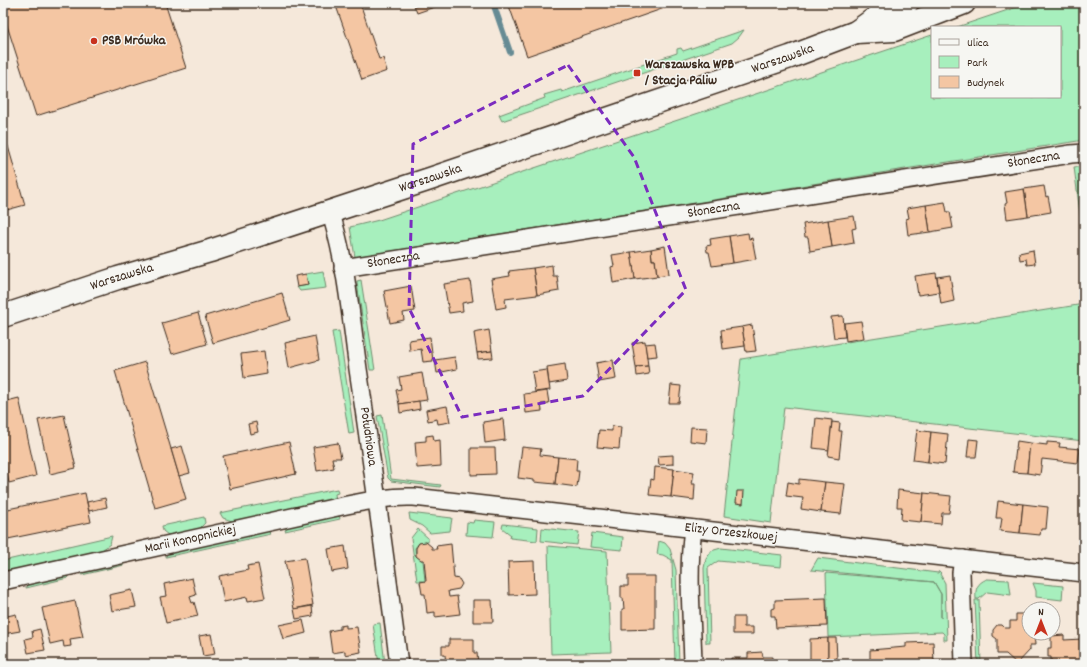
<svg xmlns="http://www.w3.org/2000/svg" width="1087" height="667" font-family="Dekko,sans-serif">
	<rect width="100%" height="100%" fill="#f5e8da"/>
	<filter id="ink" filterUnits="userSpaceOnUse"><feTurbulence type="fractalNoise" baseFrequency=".025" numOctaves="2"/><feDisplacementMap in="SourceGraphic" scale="8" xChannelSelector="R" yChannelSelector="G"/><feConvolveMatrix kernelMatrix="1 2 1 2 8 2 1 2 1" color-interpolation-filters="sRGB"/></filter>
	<g filter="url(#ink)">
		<g fill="#a7efbd" stroke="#718c6e">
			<path d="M1029,3H1084V140L714,200L355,257L350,227L379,220L932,35V97H1060V27H957Z"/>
			<path d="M744,30L739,37L732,43L502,121L499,115L545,98L544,95L561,90L562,92L677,53V49L681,48L683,51Z"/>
			<path d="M1084,166V244L1074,167Z"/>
			<path d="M323,271L326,288L300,291L297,287L308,285L306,274Z"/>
			<path d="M361,280L375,370H370L357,283V281Z"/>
			<path d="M1084,304V441L784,407L771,523L724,516L741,359Z"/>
			<path d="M339,331L354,433L349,434L332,332Z"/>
			<path d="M382,415L391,479L441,485L440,487L391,481L388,478L377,416Z"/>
			<path d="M337,489L338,493L335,494L336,500L232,521L223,518L220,513Z"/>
			<path d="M409,513L452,518L450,531L430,533L422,526L410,520Z"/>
			<path d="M339,515L340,519L285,531L287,526Z"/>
			<path d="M204,517L205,523L199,529L168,535L163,531L162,526Z"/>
			<path d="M474,520L495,522L493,537L466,535L467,522L473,523Z"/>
			<path d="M503,524L538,528L537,541L510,538L511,535L502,528Z"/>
			<path d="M542,528L579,532L577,545L541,541Z"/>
			<path d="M418,529L428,538V542L419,543L415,548L416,556L423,561L425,581H417L411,538Z"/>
			<path d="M268,531L271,534L166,557L167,552Z"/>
			<path d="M592,533L623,537L622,550L590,547Z"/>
			<path d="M112,536L110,544L102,550L3,572V561Z"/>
			<path d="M659,541L665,543L670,549L676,570L679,664H675L672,560L663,555L657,554Z"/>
			<path d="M548,546L607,551L611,652L551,654Z"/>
			<path d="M721,548L782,555L781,567L718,561L708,568L710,643H706L704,568L706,559L711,552V551Z"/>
			<path d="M818,558L938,573L939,571L941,573L940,574L945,583L947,640H944V634L942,632L828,637L826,573L934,582L941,594V618V594L934,582L811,570Z"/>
			<path d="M121,562L124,565L82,575L84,570Z"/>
			<path d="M66,575L68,578L26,588L27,583Z"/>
			<path d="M987,579L1009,580L1011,595L987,592L979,599H976C975,589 977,583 987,579Z"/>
			<path d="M1033,583L1063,586L1062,600L1036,597V591Z"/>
			<path d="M975,600H979L981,664H978Z"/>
			<path d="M380,623L385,664H379L373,624Z"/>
		</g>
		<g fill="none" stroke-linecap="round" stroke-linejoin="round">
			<path stroke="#668b94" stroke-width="6" d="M493,3L510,52"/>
		</g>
		<g fill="#f4c6a3" stroke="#3b2a1e">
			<path d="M3,3H165L186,68L36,116L3,13Z"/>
			<path d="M335,3H360L379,59L383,58L387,71L362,80Z"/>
			<path d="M413,3H443V4L417,13Z"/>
			<path d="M508,3H679L527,56Z"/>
			<path d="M3,129L25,205L3,211Z"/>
			<path d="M1044,186L1046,197L1048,196L1051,212L1028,216L1024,189Z"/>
			<path d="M1024,189L1028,216L1007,219L1005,204L1007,203L1005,192Z"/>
			<path d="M945,202L947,212H950L953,228L930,232L926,205Z"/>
			<path d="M926,205L930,232L908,235L906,219L909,218L907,208Z"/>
			<path d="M854,216L856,228L852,229L854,243L832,247L828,220Z"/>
			<path d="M828,220L832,247L810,251L808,237H805L803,224Z"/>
			<path d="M748,233L749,239L752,238L756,259L733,263L729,236Z"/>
			<path d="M729,236L733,263L712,266L709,252H707L706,246L711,245L710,239Z"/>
			<path d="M665,246L669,274L657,276L655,260H652L651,249Z"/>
			<path d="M651,249L652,260H655L657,276L635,279L631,252Z"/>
			<path d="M1033,250L1035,264L1027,265L1026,259L1020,260L1019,253Z"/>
			<path d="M631,252L635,279L613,283L611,267L614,266L612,255Z"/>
			<path d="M552,265L553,276H557L559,291L537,295L533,268Z"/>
			<path d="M533,268L537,295L505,299L506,307L496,309L491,279L510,276L509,271Z"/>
			<path d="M936,273L939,292L918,295L915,276Z"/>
			<path d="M306,274L308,285L297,287L295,276Z"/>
			<path d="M950,275L954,301L941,304L937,277Z"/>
			<path d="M470,280L473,301L462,303L463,311L449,313L444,284Z"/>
			<path d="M411,286L415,311L403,313L404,320L390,323L384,291Z"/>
			<path d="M282,293L290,320L213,343L205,316Z"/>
			<path d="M198,313L207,344L172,354L162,323Z"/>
			<path d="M841,316H843L845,337L834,338L831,317Z"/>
			<path d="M861,321L864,338L846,341L844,323Z"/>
			<path d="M752,325L756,351L746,352L742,327Z"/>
			<path d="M742,327L745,346L723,349L721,330Z"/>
			<path d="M489,330L492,351L477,353L474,333Z"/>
			<path d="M315,336L319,360L289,368L285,343Z"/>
			<path d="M430,337L433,361L423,362L421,349L410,351L409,340Z"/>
			<path d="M645,341L648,366L636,367L632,343Z"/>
			<path d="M655,343L657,356L647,357L645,344Z"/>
			<path d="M264,351L267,374L244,378L241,354Z"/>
			<path d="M492,351L493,358L478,359L477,353Z"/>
			<path d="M455,357L457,369L437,373L435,360Z"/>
			<path d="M613,360L616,379L599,382L596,363Z"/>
			<path d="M145,362L186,499L155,508L115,371Z"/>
			<path d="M565,364L567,381L549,384L547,367Z"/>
			<path d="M648,366L649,374L637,376L636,367Z"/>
			<path d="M547,370L550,390L535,392L532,372Z"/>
			<path d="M422,373L427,400L399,404L396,390L401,389L399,377Z"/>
			<path d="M671,385L681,386L679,403H669Z"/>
			<path d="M547,391L549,403L541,404L542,411L526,413L524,394Z"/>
			<path d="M19,398L36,476L9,483L3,454V402Z"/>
			<path d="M419,401L420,409L400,413L399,404Z"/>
			<path d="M447,406L450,422L438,424L437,419L428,421L426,410Z"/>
			<path d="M64,415L76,468L50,474L38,420Z"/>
			<path d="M816,418L832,420L829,450L813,448Z"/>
			<path d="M503,419L505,440L485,443L483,422Z"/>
			<path d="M256,422L258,432L250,434L248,424Z"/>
			<path d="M832,422L840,423L839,431H842L839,458L828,456Z"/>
			<path d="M612,426L621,427L619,449L597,447L599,430L612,431Z"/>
			<path d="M691,427L707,428L706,443L690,441Z"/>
			<path d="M917,430L931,432L928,462L913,460Z"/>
			<path d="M931,432L948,434L945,464L928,462Z"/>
			<path d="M433,435L434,441L440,440L441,466L417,468L415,442L426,441V436Z"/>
			<path d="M969,439L978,440L976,457H967Z"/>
			<path d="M1017,441L1030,443L1027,473L1013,472Z"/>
			<path d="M289,442L296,474L230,489L223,456Z"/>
			<path d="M1047,442L1060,443L1059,447L1080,449L1078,463L1042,459L1040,475L1027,473L1030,443L1047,445Z"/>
			<path d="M338,443L341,458H332L334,468L317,471L313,447Z"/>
			<path d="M182,446L190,473L179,476L171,449Z"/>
			<path d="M522,447L541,449L540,455L558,457L555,484L534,482V480L518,478Z"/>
			<path d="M471,448H495L496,474L471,475Z"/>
			<path d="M673,455V464L659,465L658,456Z"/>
			<path d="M558,457L577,459L576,471H579L577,487L555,484Z"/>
			<path d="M655,467L674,469L671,497L649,495L651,479L654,480Z"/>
			<path d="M674,469L694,472L692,484H695L694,500L671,497Z"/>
			<path d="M799,479L825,482L821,512L801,509L803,498L786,496L788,482L799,484Z"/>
			<path d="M825,482L845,484L841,514L821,512Z"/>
			<path d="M898,490L924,493L921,522L901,520L902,507H897Z"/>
			<path d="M737,491H744L743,504L736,503Z"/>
			<path d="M85,493L91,522L3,540V510Z"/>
			<path d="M924,493L951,496L949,513H942L941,524L921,522Z"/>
			<path d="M105,498L107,507L89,511L87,502Z"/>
			<path d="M998,501L1023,504L1020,533L1000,531L1002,518H996Z"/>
			<path d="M1023,504L1048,507L1046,529H1041L1040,535L1020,533Z"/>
			<path d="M426,542L432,547V549H437L436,546L451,544L454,578L459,579L462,584L459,589L448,591L449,597L457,596L460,614L435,617V612L427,613L425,594H422L420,582L426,581L424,560H421L416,556V548L419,543Z"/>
			<path d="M345,546L348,569L332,572L328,549Z"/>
			<path d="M305,558L313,605L294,609L285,561Z"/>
			<path d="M534,561L535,594L509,595L508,562Z"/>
			<path d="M258,564L265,598L248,601L247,597L224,602L219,576L248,570L247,566Z"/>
			<path d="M628,576H655V629L622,630V609H624L623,598H621V586H628Z"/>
			<path d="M192,578L196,595L190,597L192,603L194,602L198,616L166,623L160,597L166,596L164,584Z"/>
			<path d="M132,590L136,607L112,611L109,595Z"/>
			<path d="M826,598L827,626L776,628L775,616H771V609L775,608V600Z"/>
			<path d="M473,600H492L493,622H473Z"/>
			<path d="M75,601L83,637L70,639L71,646L64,647L63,641L50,644L42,608Z"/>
			<path d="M312,606L313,616L296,619L294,609Z"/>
			<path d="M16,614L20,631L3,634V617Z"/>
			<path d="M1016,614H1029V633H1034L1035,645H1030V650L1017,664L1006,654H997V639L993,636V630L997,625H1002L1005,628H1010V621H1016Z"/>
			<path d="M733,617H744V627H753V634H733Z"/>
			<path d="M303,620L306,633L283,639L279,625Z"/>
			<path d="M346,625V628L357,627L361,652L345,655V651L332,653L329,631L340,629V626Z"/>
			<path d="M40,629L45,650L28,653L25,639L33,637L32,631Z"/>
			<path d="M211,634L215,654L203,656L199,636Z"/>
			<path d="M1064,635V640L1082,639V651H1084V659H1082V664H1051V657H1048V648H1051V636Z"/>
			<path d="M828,638V659L810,660V639Z"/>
			<path d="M828,638H836L837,659H828Z"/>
			<path d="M449,639H474V653H477L478,664H446L445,655H442V646H449Z"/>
			<path d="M933,642L934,662L916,663V664H870V650L906,647V643Z"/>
			<path d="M762,652L763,657H772V664H731V658H748V653Z"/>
			<path d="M71,660L72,664H58V662Z"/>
		</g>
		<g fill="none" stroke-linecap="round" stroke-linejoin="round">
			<defs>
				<g id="street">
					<path id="s1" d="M330,211C346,260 351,318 358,369C373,467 386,566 399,664"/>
					<path id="s2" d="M343,268L1071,154L1084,153"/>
					<path d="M693,529C687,573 692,619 693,664"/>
					<path d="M963,559L961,573L964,664"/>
					<path id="s3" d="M3,581L342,506C367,501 389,496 414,497L1084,573"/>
				</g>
				<g id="secondary">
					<path d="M856,32L894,30L964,3"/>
					<path id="s4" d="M3,316L118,278L210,251L430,179L790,57L856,32L885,11L907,3"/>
				</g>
			</defs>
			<use href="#street" stroke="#3b2a1e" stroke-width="20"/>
			<use href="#secondary" stroke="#3b2a1e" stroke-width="25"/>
			<use href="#street" stroke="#f6f6f2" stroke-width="17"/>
			<use href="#secondary" stroke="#f6f6f2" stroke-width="22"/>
		</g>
	</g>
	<path fill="none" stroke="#7b2cbf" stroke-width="3" stroke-dasharray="8 5" stroke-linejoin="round" d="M568,65L634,157L686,290L583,396L462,417L409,308L413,144Z"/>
	<g fill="#c8321e" stroke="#f6f6f2" stroke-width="1.5">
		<circle cx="94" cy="41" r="4"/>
		<rect x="633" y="69" width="8" height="8" rx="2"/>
	</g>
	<g text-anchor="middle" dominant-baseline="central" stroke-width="3" stroke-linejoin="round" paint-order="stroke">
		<g font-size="14" font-weight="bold" fill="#3b2a1e" stroke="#f6f6f2" text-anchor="start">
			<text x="102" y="41">PSB Mrówka</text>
			<text x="645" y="65">Warszawska WPB<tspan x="645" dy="16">/ Stacja Paliw</tspan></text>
		</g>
		<g font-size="14" fill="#3b2a1e" stroke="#f6f6f2">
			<text stroke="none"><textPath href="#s4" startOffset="821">Warszawska</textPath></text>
			<text stroke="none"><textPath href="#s2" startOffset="699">Słoneczna</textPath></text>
			<text stroke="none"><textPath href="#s4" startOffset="449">Warszawska</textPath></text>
			<text stroke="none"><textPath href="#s2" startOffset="375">Słoneczna</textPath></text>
			<text stroke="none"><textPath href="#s2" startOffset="51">Słoneczna</textPath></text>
			<text stroke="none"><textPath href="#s4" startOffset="125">Warszawska</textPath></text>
			<text stroke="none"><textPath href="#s1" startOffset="229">Południowa</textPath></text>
			<text stroke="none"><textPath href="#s3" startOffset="739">Elizy Orzeszkowej</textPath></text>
			<text stroke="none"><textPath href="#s3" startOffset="192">Marii Konopnickiej</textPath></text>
		</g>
	</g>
	<rect width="1087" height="667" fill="none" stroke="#f6f6f2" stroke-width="16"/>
	<rect x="8" y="8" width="1071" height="651" fill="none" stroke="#3b2a1e" stroke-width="1.5" filter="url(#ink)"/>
	<rect x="931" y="26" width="130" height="72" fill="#f6f6f2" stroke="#aba49d"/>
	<rect x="939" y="39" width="20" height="6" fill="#f6f6f2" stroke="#aba49d"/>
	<text x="967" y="46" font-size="12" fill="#3b2a1e">Ulica</text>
	<rect x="939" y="56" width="20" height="12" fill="#a7efbd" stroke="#aba49d"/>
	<text x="967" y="66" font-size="12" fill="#3b2a1e">Park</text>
	<rect x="939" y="76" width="20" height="12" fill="#f4c6a3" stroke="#aba49d"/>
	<text x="967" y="86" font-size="12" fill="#3b2a1e">Budynek</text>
	<g transform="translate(1041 621)"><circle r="19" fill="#f6f6f2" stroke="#aba49d"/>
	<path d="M0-3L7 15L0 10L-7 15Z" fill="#c8321e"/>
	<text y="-6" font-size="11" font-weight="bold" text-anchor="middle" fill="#3b2a1e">N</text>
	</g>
</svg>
